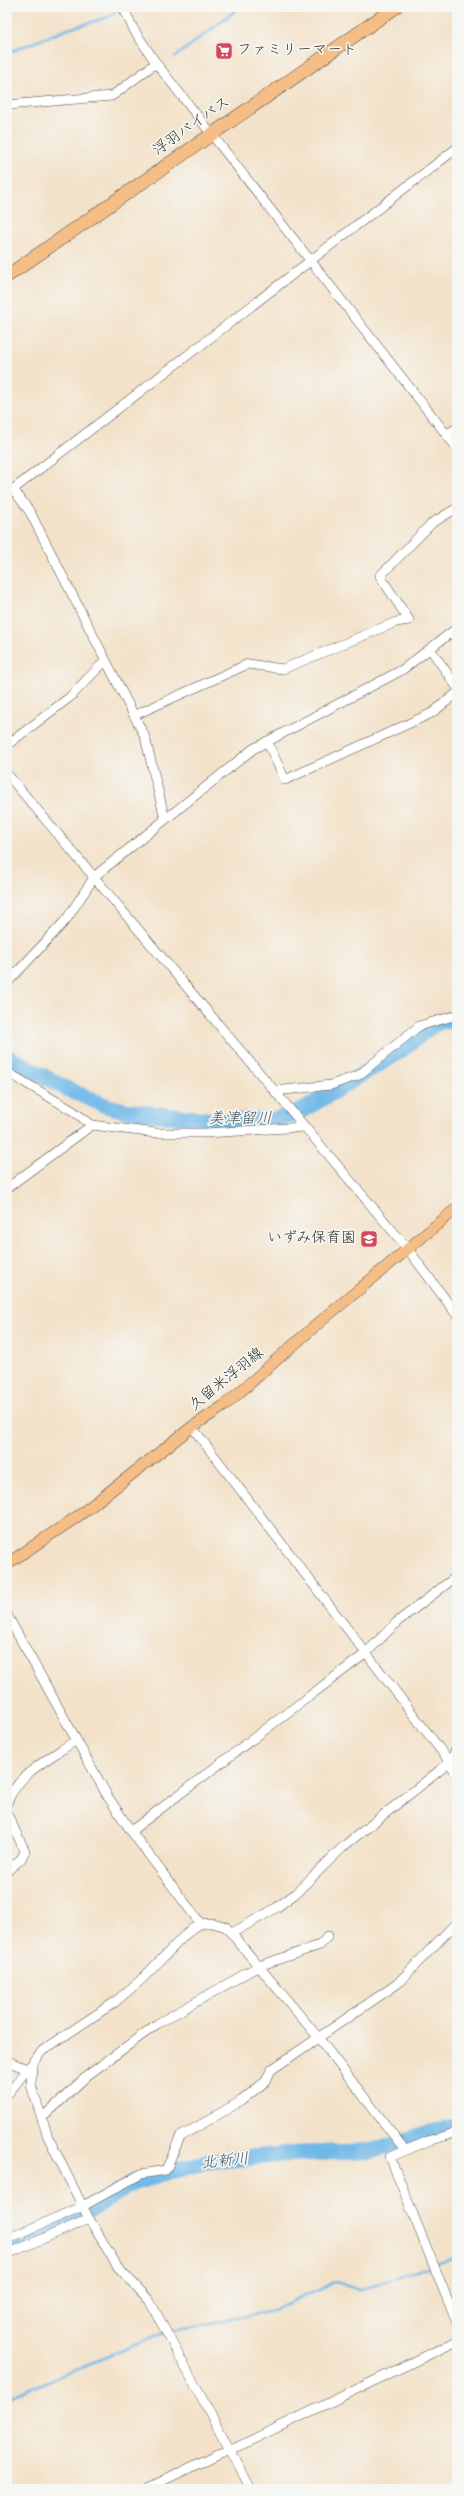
<svg xmlns="http://www.w3.org/2000/svg" width="464" height="2496" font-family="Dekko,'Klee One',sans-serif">
	<rect width="100%" height="100%" fill="#f6f6f2"/>
	<filter id="ink" filterUnits="userSpaceOnUse"><feTurbulence type="fractalNoise" baseFrequency=".025" numOctaves="2"/><feDisplacementMap in="SourceGraphic" scale="8" xChannelSelector="R" yChannelSelector="G"/><feConvolveMatrix kernelMatrix="1 2 1 2 8 2 1 2 1" color-interpolation-filters="sRGB"/></filter>
	<filter id="wash" filterUnits="userSpaceOnUse"><feTurbulence type="fractalNoise" baseFrequency=".012" numOctaves="4" result="noise"/><feDisplacementMap in="SourceGraphic" scale="16" xChannelSelector="R" yChannelSelector="G"/><feGaussianBlur stdDeviation="0.9" result="paint"/><feColorMatrix in="noise" values="0 0 0 0 0 0 0 0 0 0 0 0 0 0 0 0 0 1.4 0 .05"/><feComposite in="paint" operator="in"/></filter>
	<g filter="url(#wash)">
		<rect width="100%" height="100%" fill="#f3e2c9"/>
		<g fill="none" stroke-linecap="round" stroke-linejoin="round">
			<g stroke="#70b8e8" stroke-width="2.5">
				<path d="M7,53L68,29L109,17L121,7"/>
				<path d="M175,57L240,7"/>
				<path d="M436,2264L457,2257"/>
				<path d="M168,2331L268,2312L332,2283L337,2282L359,2290L431,2266"/>
				<path d="M7,2398L164,2333"/>
			</g>
			<g stroke="#70b8e8" stroke-width="16">
				<path d="M7,1056L67,1089L104,1105L127,1111L219,1121L277,1120L305,1109L396,1054L433,1025L442,1021H457"/>
				<path d="M7,2246L94,2208L133,2183L205,2162L288,2154L371,2151L427,2133L457,2127"/>
			</g>
		</g>
	</g>
	<g filter="url(#ink)">
		<g fill="none" stroke-linecap="round" stroke-linejoin="round">
			<defs>
				<g id="minor">
					<path d="M123,7L134,30L156,63L457,448"/>
					<path d="M7,105L112,96L156,63"/>
					<path d="M447,434L457,428"/>
					<path d="M13,489L30,512L145,737L165,819"/>
					<path d="M7,494L457,148"/>
					<path d="M431,650L457,687"/>
					<path d="M135,715L248,664L283,669L396,622L409,620L380,576L432,523L457,508"/>
					<path d="M267,741L285,780L432,713L457,693"/>
					<path d="M7,745L70,697L105,661"/>
					<path d="M7,774L407,1248L457,1315"/>
					<path d="M7,983L66,920L95,876L253,749L402,670L457,628"/>
					<path d="M7,1072L73,1111L92,1125L156,1133H205L305,1127"/>
					<path d="M275,1091L331,1085L359,1075L419,1026L457,1015"/>
					<path d="M7,1188L92,1125"/>
					<path d="M192,1427L449,1761"/>
					<path d="M7,1615L108,1797L131,1831L200,1923"/>
					<path d="M449,1763L457,1774"/>
					<path d="M7,1803C18,1773 51,1758 76,1740"/>
					<path d="M7,1814L25,1851L21,1859L7,1871"/>
					<path d="M131,1831L365,1654L397,1622L457,1576"/>
					<path d="M232,1933L276,1908L295,1894L344,1846L449,1763L457,1748"/>
					<path d="M7,2061L27,2069"/>
					<path d="M32,2064L31,2085L48,2137L87,2215L117,2266L149,2300L251,2489"/>
					<path d="M7,2095L42,2051L115,2002L142,1979L192,1928C204,1921 213,1922 226,1927L317,2036L405,2150"/>
					<path d="M42,2118L88,2075L157,2024L259,1966L320,1945L328,1936"/>
					<path d="M457,2132L428,2141L390,2157L457,2323"/>
					<path d="M7,2239L83,2206L141,2174L166,2170L180,2137L241,2101L266,2081L271,2070L397,1984L457,1922"/>
					<path d="M7,2254L89,2219"/>
					<path d="M146,2489L218,2454L231,2450L457,2341"/>
				</g>
				<path id="major" d="M7,1564L81,1514L192,1427L225,1405L315,1326L457,1208"/>
				<path id="highway" d="M7,276L396,7"/>
			</defs>
			<use href="#minor" stroke="#494643" stroke-width="10"/>
			<use href="#major" stroke="#494643" stroke-width="12"/>
			<use href="#highway" stroke="#494643" stroke-width="14"/>
			<use href="#minor" stroke="#fff" stroke-width="9"/>
			<use href="#major" stroke="#f6be87" stroke-width="11"/>
			<use href="#highway" stroke="#f6be87" stroke-width="13"/>
		</g>
	</g>
	<defs>
		<symbol id="supermarket-square" viewBox="-11 -11 22 22"><rect x="-9" y="-9" width="18" height="18" rx="4" fill="#d1495b" stroke="#f6f6f2"/><path d="M-6-5.5h2.5l.6 2H6L4.5 2H-2.5L-4.4-4H-6ZM-1.5 3.2a1.3 1.3 0 1 0 .1 0ZM3 3.2a1.3 1.3 0 1 0 .1 0Z" fill="#fff"/></symbol>
		<symbol id="school-square" viewBox="-11 -11 22 22"><rect x="-9" y="-9" width="18" height="18" rx="4" fill="#d1495b" stroke="#f6f6f2"/><path d="M0-5L7-2L0 1L-7-2ZM-4 1L0 2.5L4 1V4Q0 6-4 4Z" fill="#fff"/></symbol>
	</defs>
	<g fill-rule="evenodd">
		<use href="#supermarket-square" x="214" y="41" width="20" height="20"/>
		<use href="#school-square" x="359" y="1229" width="20" height="20"/>
	</g>
	<g text-anchor="middle" dominant-baseline="central" stroke-width="3.5" stroke-linejoin="round" paint-order="stroke">
		<g font-size="15" fill="#2b2b2b" stroke="#f6f6f2" text-anchor="start">
			<text x="237" y="51">ファミリーマート</text>
			<text x="356" y="1239" text-anchor="end">いずみ保育園</text>
		</g>
		<g font-size="15" fill="#2b2b2b" stroke="#f6f6f2">
			<text transform="translate(192 127) rotate(-35)">浮羽バイパス</text>
			<text transform="translate(227 1380) rotate(-39)">久留米浮羽線</text>
		</g>
		<g font-size="16" font-style="italic" fill="#405564" stroke="#f6f6f2">
			<text x="240" y="1119">美津留川</text>
			<text transform="translate(225 2162) rotate(-6)">北新川</text>
		</g>
	</g>
	<rect width="464" height="2496" fill="none" stroke="#f6f6f2" stroke-width="24"/>
</svg>
